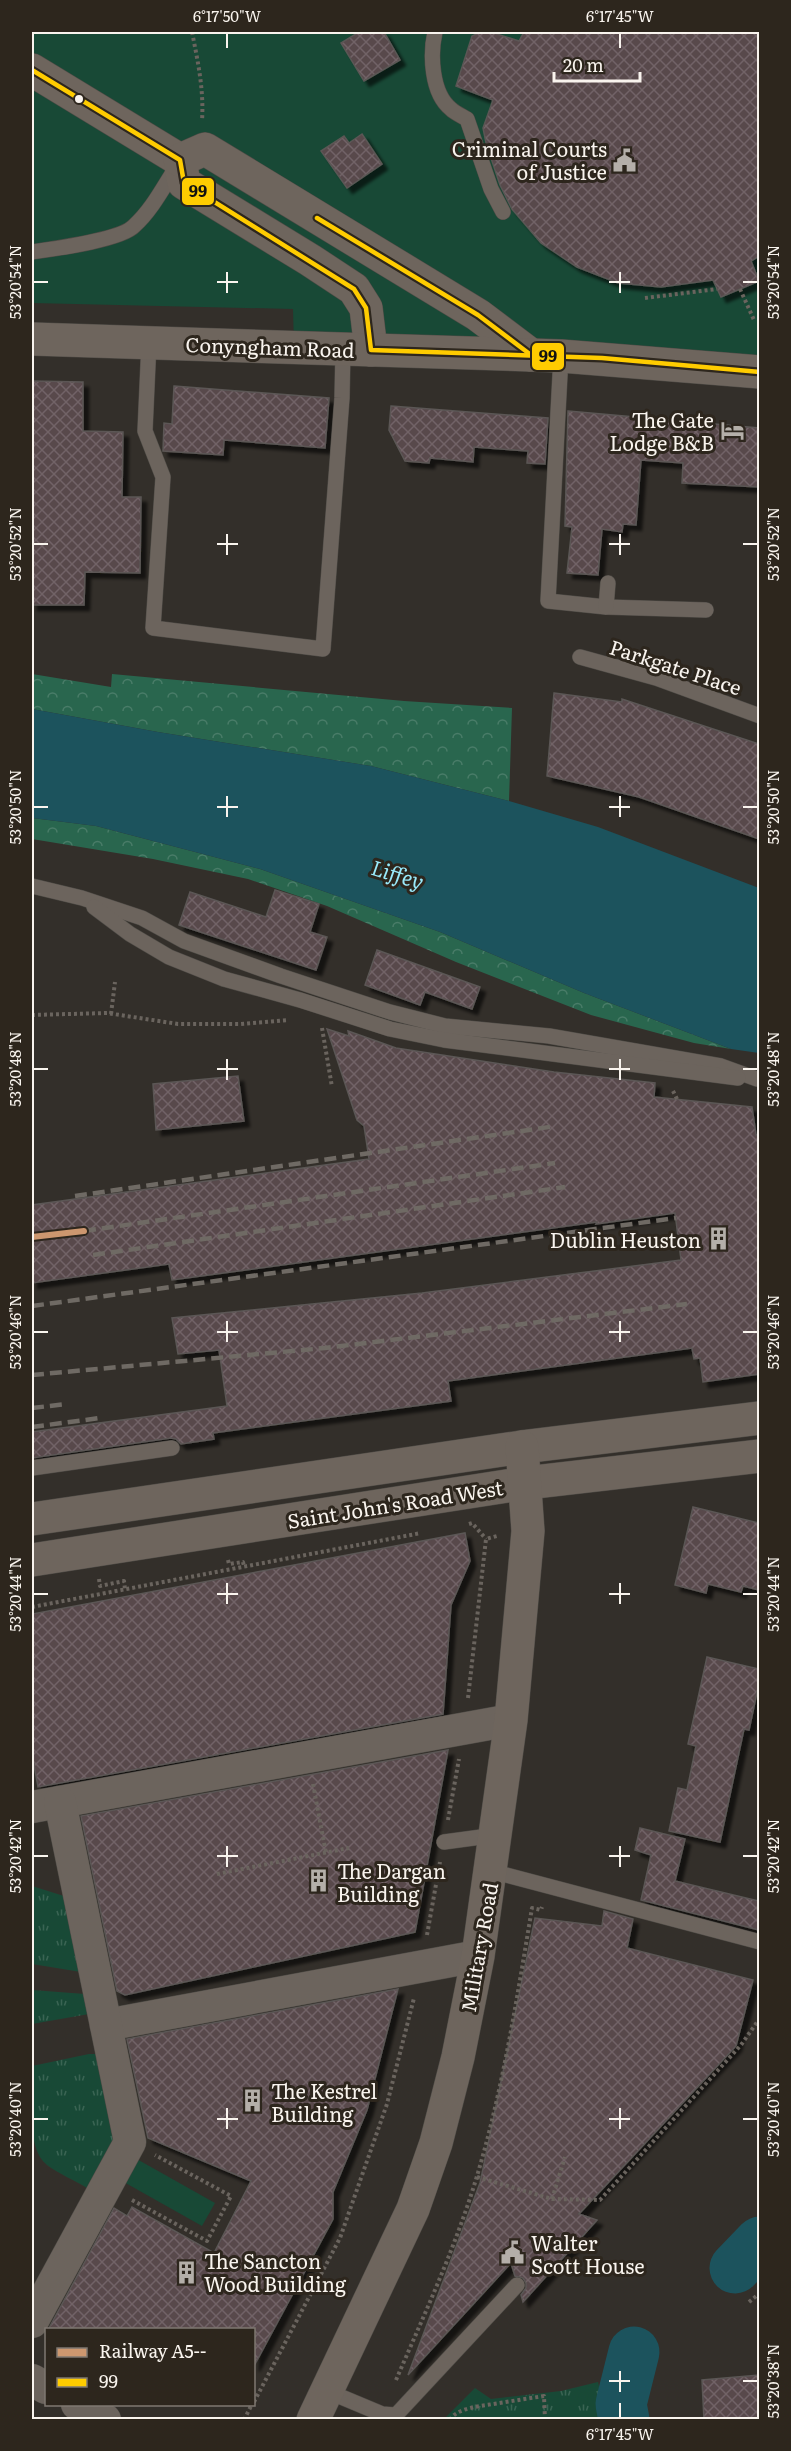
<svg xmlns="http://www.w3.org/2000/svg" width="791" height="2451" font-family="Literata,serif">
	<defs>
		<pattern id="grass-tufts" width="24" height="20" patternUnits="userSpaceOnUse" patternTransform="scale(1.5)"><rect width="24" height="20" fill="#184936"/><path d="M3 7l-1-3M5 7V3M7 7l1-3M15 17l-1-3M17 17v-4M19 17l1-3" fill="none" stroke="#3a6453"/></pattern>
		<pattern id="forest-crowns" width="20" height="18" patternUnits="userSpaceOnUse" patternTransform="scale(1.5)"><rect width="20" height="18" fill="#29664e"/><path d="M2 6a3 3 0 1 1 6 0M12 15a3 3 0 1 1 6 0" fill="none" stroke="#497c68"/></pattern>
		<pattern id="building-cross-hatch" width="8" height="8" patternUnits="userSpaceOnUse" patternTransform="scale(1.5)"><rect width="8" height="8" fill="#58484c"/><path d="M0 0l8 8M0 8l8-8" fill="none" stroke="#716366"/></pattern>
		<filter id="shadow"><feDropShadow dx="5.5" dy="5.5" stdDeviation="1.5" flood-color="#0009"/></filter>
	</defs>
	<rect width="100%" height="100%" fill="#332f2a"/>
	<g fill="url(#grass-tufts)">
		<path d="M32,1886L67,1897L81,1972L32,1964Z"/>
		<path d="M32,1990L85,1994L89,2014L32,2024Z"/>
		<path d="M89,2054H96L117,2135L87,2188C74,2180 59,2174 47,2165C25,2148 32,2091 32,2066Z"/>
		<path d="M598,2382L607,2419H444L475,2388L491,2399L561,2391Z"/>
	</g>
	<g fill="url(#forest-crowns)">
		<path d="M32,674L111,687L112,674L404,701L512,708L509,801L371,766L158,732L32,709Z"/>
		<path d="M32,818L96,826L260,869L440,932L584,993L731,1049L694,1043L591,1015L456,962L327,906L248,879L153,859L32,839Z"/>
	</g>
	<g fill="#184936">
		<path d="M32,32H759V372L294,347L293,309L32,303Z"/>
		<path d="M135,2158L215,2203L202,2226L122,2181Z"/>
	</g>
	<path fill="#1c535d" d="M32,709L158,732L371,766L509,801L598,827L759,888V1053L731,1049L584,993L440,932L260,869L96,826L32,818Z"/>
	<g fill="none" stroke-linecap="round" stroke-linejoin="round">
		<g stroke="#1c535d" stroke-width="51">
			<path d="M735,2268L760,2242"/>
			<path d="M624,2420L621,2404L634,2352"/>
		</g>
	</g>
	<g fill="url(#building-cross-hatch)" stroke="#5b5755" stroke-width="1.5" filter="url(#shadow)">
		<path d="M359,32H384L400,60L364,81L341,43Z"/>
		<path d="M481,32H491L519,41L524,32H759V256L751,261L759,281L721,297L713,280L661,287L618,283L577,267L541,243L512,209L500,185L486,143L483,128L493,100L456,86L472,36Z"/>
		<path d="M362,134L382,164L347,188L321,151L344,136L349,143Z"/>
		<path d="M32,381L83,382V431L123,432L122,497H141L140,573L85,572L84,605H32Z"/>
		<path d="M174,386L329,398L325,448L224,440L223,455L163,451L164,423L172,424Z"/>
		<path d="M391,406L548,418L545,464L527,463L528,451L474,447L473,462L430,458L429,463L405,461L389,430Z"/>
		<path d="M568,411L759,428V487L682,483L683,463L641,460L636,525L623,524L622,532L602,529L598,575L567,573L572,527L565,526Z"/>
		<path d="M554,693L622,702V699L759,744V839L639,797L547,776Z"/>
		<path d="M275,890L319,904L310,932L327,937L316,970L179,925L190,892L266,917Z"/>
		<path d="M377,950L480,987L472,1009L425,992L420,1005L365,985Z"/>
		<path d="M327,1029L349,1036L348,1031L396,1048L554,1072L655,1083L654,1097L752,1107L756,1135L759,1134V1374L703,1382L700,1358L694,1359L692,1348L448,1381L451,1401L213,1433L214,1439L181,1444L176,1439L171,1438L32,1458V1432L227,1406L219,1350L178,1354L172,1318L422,1293L681,1260L675,1213L596,1224L597,1222L172,1280L169,1264L32,1283V1205L369,1159L364,1126L357,1120Z"/>
		<path d="M238,1076L244,1121L156,1130L153,1084Z"/>
		<path d="M693,1507L759,1523V1590L743,1586L741,1592L708,1584L706,1593L675,1585Z"/>
		<path d="M465,1533L470,1561L451,1605L443,1714L38,1787L32,1754V1614Z"/>
		<path d="M707,1657L759,1669V1683L749,1730L744,1729L720,1842L669,1831L678,1788L687,1790L696,1746L688,1744Z"/>
		<path d="M448,1750L415,1932L125,1995L117,1991L81,1816Z"/>
		<path d="M640,1828L685,1839L675,1881L759,1901V1930L641,1900L651,1855L635,1850Z"/>
		<path d="M604,1911L633,1919L627,1948L753,1980L736,2046L579,2214L597,2220L523,2302L521,2295L526,2288V2283L523,2278L515,2276L511,2263L408,2375L480,2183L535,1918L602,1926Z"/>
		<path d="M398,1989L367,2110L333,2192V2219L254,2366V2330H48L114,2208L127,2216L132,2207L214,2253L251,2181L148,2138L127,2039Z"/>
		<path d="M759,2375V2420H704L702,2380Z"/>
	</g>
	<g fill="none" stroke-linecap="round" stroke-linejoin="round">
		<defs>
			<g id="lane">
				<path d="M435,32C430,54 431,93 451,109C455,113 462,116 467,119L491,189L503,212"/>
				<path d="M32,252C52,249 121,240 134,226C152,210 164,186 177,166"/>
				<path d="M149,342L145,431L163,477L153,628L323,649L342,398L343,349"/>
				<path d="M561,356L548,601L606,607L706,610"/>
				<path d="M606,607L608,583"/>
				<path d="M580,657L656,678L760,716"/>
				<path d="M32,886L82,898L142,918L184,941L281,976L390,1012L445,1026L549,1036L721,1066L757,1079"/>
				<path d="M94,907L130,934L169,957L224,979L300,1000L390,1029L444,1040L738,1078"/>
				<path d="M32,1468L172,1448"/>
				<path d="M444,1842L496,1835"/>
				<path d="M491,1871L760,1942"/>
				<path d="M327,2391L382,2414L396,2415L517,2285"/>
			</g>
			<g id="street">
				<path d="M32,1807L511,1720"/>
				<path d="M106,2025L478,1956"/>
				<path d="M32,2322L130,2142L60,1802"/>
				<path d="M32,2380L46,2388"/>
				<path d="M77,2404L105,2420"/>
			</g>
			<g id="secondary">
				<path d="M32,70L180,160L184,183L310,260L354,289L366,308L371,350"/>
				<path d="M180,160L205,149L478,315L531,355"/>
				<path d="M32,339L561,356L760,372"/>
				<path d="M32,1519L522,1447L760,1418"/>
				<path d="M32,1560L526,1483L760,1456"/>
				<path d="M313,2420L413,2209L436,2143L458,2057L478,1956L511,1720L528,1531L522,1447"/>
			</g>
		</defs>
		<use href="#lane" stroke="#4e4b46" stroke-width="16"/>
		<use href="#street" stroke="#4e4b46" stroke-width="33"/>
		<use href="#secondary" stroke="#4e4b46" stroke-width="34"/>
		<g stroke="#6a645e" stroke-width="4" stroke-dasharray="3 3" stroke-linecap="butt">
			<path d="M192,32C198,62 204,90 202,121"/>
			<path d="M740,289L754,320"/>
			<path d="M645,298L717,289"/>
			<path d="M111,1014L115,982"/>
			<path d="M32,1015L107,1013L178,1024H241L288,1020"/>
			<path d="M322,1028L332,1087"/>
			<path d="M673,1091L678,1101"/>
			<path d="M469,1524L472,1523L486,1539"/>
			<path d="M228,1560L229,1564L243,1562L244,1566"/>
			<path d="M99,1579L100,1586L124,1581L125,1589"/>
			<path d="M32,1607L421,1533"/>
			<path d="M468,1698L486,1539L497,1536"/>
			<path d="M313,1784L326,1853"/>
			<path d="M448,1820L459,1759"/>
			<path d="M217,1874L349,1848"/>
			<path d="M427,1935L440,1862"/>
			<path d="M477,2177L552,2199L600,2200L741,2045L760,2018"/>
			<path d="M552,2199L565,2157"/>
			<path d="M132,2200L207,2241L231,2196L155,2155"/>
			<path d="M749,2302L760,2293"/>
			<path d="M396,2380C425,2313 456,2246 477,2176C503,2089 517,1998 532,1908L541,1910L542,1907"/>
			<path d="M254,2402L340,2238L387,2104L414,1998"/>
			<path d="M244,2420L252,2404"/>
			<path d="M450,2420C454,2412 466,2409 474,2407L544,2396L545,2420"/>
		</g>
		<use href="#lane" stroke="#6c645d" stroke-width="15"/>
		<use href="#street" stroke="#6c645d" stroke-width="32"/>
		<use href="#secondary" stroke="#6e655d" stroke-width="33"/>
		<g stroke="#6f6a64" stroke-width="4.5" stroke-dasharray="12 6" stroke-linecap="butt">
			<path d="M75,1196L556,1126"/>
			<path d="M84,1231L555,1163"/>
			<path d="M93,1255L565,1187"/>
			<path d="M32,1306L676,1218"/>
			<path d="M32,1375L325,1348L687,1304"/>
			<path d="M32,1408L67,1404"/>
			<path d="M32,1427L100,1418"/>
		</g>
		<defs>
			<g id="bus-1">
				<path d="M32,70L180,160L184,183L354,289L366,308L371,350L602,358L760,372"/>
				<path d="M317,218L478,315L531,355"/>
			</g>
		</defs>
		<use href="#bus-1" stroke="#2d261d" stroke-width="9"/>
		<use href="#bus-1" stroke="#fc0" stroke-width="4.5"/>
		<defs>
			<path id="rail-1" d="M32,1237L84,1231"/>
		</defs>
		<use href="#rail-1" stroke="#2d261d" stroke-width="10"/>
		<use href="#rail-1" stroke="#cd976f" stroke-width="6"/>
	</g>
	<path fill="none" stroke="#f9f4ee" stroke-width="2" d="M227,33V48M620,33V48M227,272V293M620,272V293M33,282H48M217,282H238M609,282H630M743,282H758M227,534V555M620,534V555M33,544H48M217,544H238M609,544H630M743,544H758M227,796V817M620,796V817M33,807H48M217,807H238M609,807H630M743,807H758M227,1059V1080M620,1059V1080M33,1069H48M217,1069H238M609,1069H630M743,1069H758M227,1321V1342M620,1321V1342M33,1332H48M217,1332H238M609,1332H630M743,1332H758M227,1583V1604M620,1583V1604M33,1594H48M217,1594H238M609,1594H630M743,1594H758M227,1846V1867M620,1846V1867M33,1856H48M217,1856H238M609,1856H630M743,1856H758M227,2108V2129M620,2108V2129M33,2119H48M217,2119H238M609,2119H630M743,2119H758M620,2371V2392M609,2381H630M743,2381H758M620,2403V2418"/>
	<defs>
		<symbol id="civic-bare" viewBox="-9 -9 18 18"><path d="M-.6-6.5H3V-4.5H.6V-3L4-1V1h2V6H-6V1h2V-1L-.6-3ZM-1.2 2.5V6h2.4V2.5Z" fill="#b4afa9" stroke="#2d261d" stroke-width="2.5" paint-order="stroke"/></symbol>
		<symbol id="hotel-bare" viewBox="-9 -9 18 18"><path d="M-6-4.5h1.5V1H6V5H4.5V3h-9V5H-6ZM-4 0a1.8 1.8 0 1 1 3.6 0ZM.5 0V-2.5h3Q6-2.5 6 0Z" fill="#b4afa9" stroke="#2d261d" stroke-width="2.5" paint-order="stroke"/></symbol>
		<symbol id="building-bare" viewBox="-9 -9 18 18"><path d="M-4-6H4V6H1V3H-1V6H-4ZM-2.5-4.3h1.7v1.8h-1.7ZM.8-4.3h1.7v1.8H.8ZM-2.5-1h1.7V.8h-1.7ZM.8-1h1.7V.8H.8Z" fill="#b4afa9" stroke="#2d261d" stroke-width="2.5" paint-order="stroke"/></symbol>
	</defs>
	<g fill-rule="evenodd">
		<use href="#civic-bare" x="608" y="144" width="33" height="33"/>
		<use href="#hotel-bare" x="716" y="414" width="33" height="33"/>
		<use href="#building-bare" x="702" y="1222" width="33" height="33"/>
		<use href="#building-bare" x="302" y="1864" width="33" height="33"/>
		<use href="#building-bare" x="236" y="2084" width="33" height="33"/>
		<use href="#civic-bare" x="496" y="2236" width="33" height="33"/>
		<use href="#building-bare" x="170" y="2256" width="33" height="33"/>
	</g>
	<circle fill="#f9f4ee" stroke="#2d261d" stroke-width="2" cx="79" cy="99" r="5"/>
	<g text-anchor="middle" dominant-baseline="central" stroke-width="6" stroke-linejoin="round" paint-order="stroke">
		<g font-size="20" fill="#f9f4ee" stroke="#2d261d" text-anchor="start">
			<text x="607" y="148" text-anchor="end">Criminal Courts<tspan x="607" dy="23">of Justice</tspan></text>
			<text x="714" y="419" text-anchor="end">The Gate<tspan x="714" dy="23">Lodge B&amp;B</tspan></text>
			<text x="701" y="1239" text-anchor="end">Dublin Heuston</text>
			<text x="337" y="1870">The Dargan<tspan x="337" dy="23">Building</tspan></text>
			<text x="271" y="2090">The Kestrel<tspan x="271" dy="23">Building</tspan></text>
			<text x="531" y="2242">Walter<tspan x="531" dy="23">Scott House</tspan></text>
			<text x="204" y="2260">The Sancton<tspan x="204" dy="23">Wood Building</tspan></text>
		</g>
		<g font-size="20" fill="#f9f4ee" stroke="#2d261d">
			<text transform="translate(270 346) rotate(2)">Conyngham Road</text>
			<text transform="translate(676 666) rotate(18)">Parkgate Place</text>
			<text transform="translate(395 1503) rotate(-9)">Saint John's Road West</text>
			<text transform="translate(478 1947) rotate(-80)">Military Road</text>
		</g>
		<g font-size="21" font-style="italic" fill="#99e9fa" stroke="#2d261d">
			<text transform="translate(398 873) rotate(17)">Liffey</text>
		</g>
	</g>
	<g stroke="#2d261d" stroke-width="2">
		<rect x="181" y="177" width="34" height="29" rx="6" fill="#fc0"/>
		<rect x="531" y="342" width="34" height="29" rx="6" fill="#fc0"/>
	</g>
	<g font-size="16" text-anchor="middle" font-weight="bold" fill="#111">
		<text x="198" y="197">99</text>
		<text x="548" y="362">99</text>
	</g>
	<rect width="791" height="2451" fill="none" stroke="#2d261d" stroke-width="66"/>
	<rect x="45" y="2328" width="210" height="78" fill="#2d261d" stroke="#7f7871" stroke-width="1.5"/>
	<rect x="57" y="2348" width="30" height="9" fill="#cd976f" stroke="#7f7871" stroke-width="1.5"/>
	<text x="99" y="2358" font-size="18" fill="#f9f4ee">Railway A5--</text>
	<rect x="57" y="2378" width="30" height="9" fill="#ffcc00" stroke="#7f7871" stroke-width="1.5"/>
	<text x="99" y="2388" font-size="18" fill="#f9f4ee">99</text>
	<path d="M554 72v9h86v-9" fill="none" stroke="#f9f4ee" stroke-width="3"/>
	<text x="563" y="72" font-size="18" fill="#f9f4ee" stroke="#2d261d" stroke-width="4.5" paint-order="stroke">20 m</text>
	<rect x="33" y="33" width="725" height="2385" fill="none" stroke="#f9f4ee" stroke-width="2"/>
	<g font-size="15" text-anchor="middle" fill="#f9f4ee">
		<text x="227" y="22">6°17'50"W</text>
		<text x="620" y="22">6°17'45"W</text>
		<text transform="translate(16 282) rotate(-90)" y="5">53°20'54"N</text>
		<text transform="translate(774 282) rotate(-90)" y="5">53°20'54"N</text>
		<text transform="translate(16 544) rotate(-90)" y="5">53°20'52"N</text>
		<text transform="translate(774 544) rotate(-90)" y="5">53°20'52"N</text>
		<text transform="translate(16 807) rotate(-90)" y="5">53°20'50"N</text>
		<text transform="translate(774 807) rotate(-90)" y="5">53°20'50"N</text>
		<text transform="translate(16 1069) rotate(-90)" y="5">53°20'48"N</text>
		<text transform="translate(774 1069) rotate(-90)" y="5">53°20'48"N</text>
		<text transform="translate(16 1332) rotate(-90)" y="5">53°20'46"N</text>
		<text transform="translate(774 1332) rotate(-90)" y="5">53°20'46"N</text>
		<text transform="translate(16 1594) rotate(-90)" y="5">53°20'44"N</text>
		<text transform="translate(774 1594) rotate(-90)" y="5">53°20'44"N</text>
		<text transform="translate(16 1856) rotate(-90)" y="5">53°20'42"N</text>
		<text transform="translate(774 1856) rotate(-90)" y="5">53°20'42"N</text>
		<text transform="translate(16 2119) rotate(-90)" y="5">53°20'40"N</text>
		<text transform="translate(774 2119) rotate(-90)" y="5">53°20'40"N</text>
		<text transform="translate(774 2381) rotate(-90)" y="5">53°20'38"N</text>
		<text x="620" y="2440">6°17'45"W</text>
	</g>
</svg>
